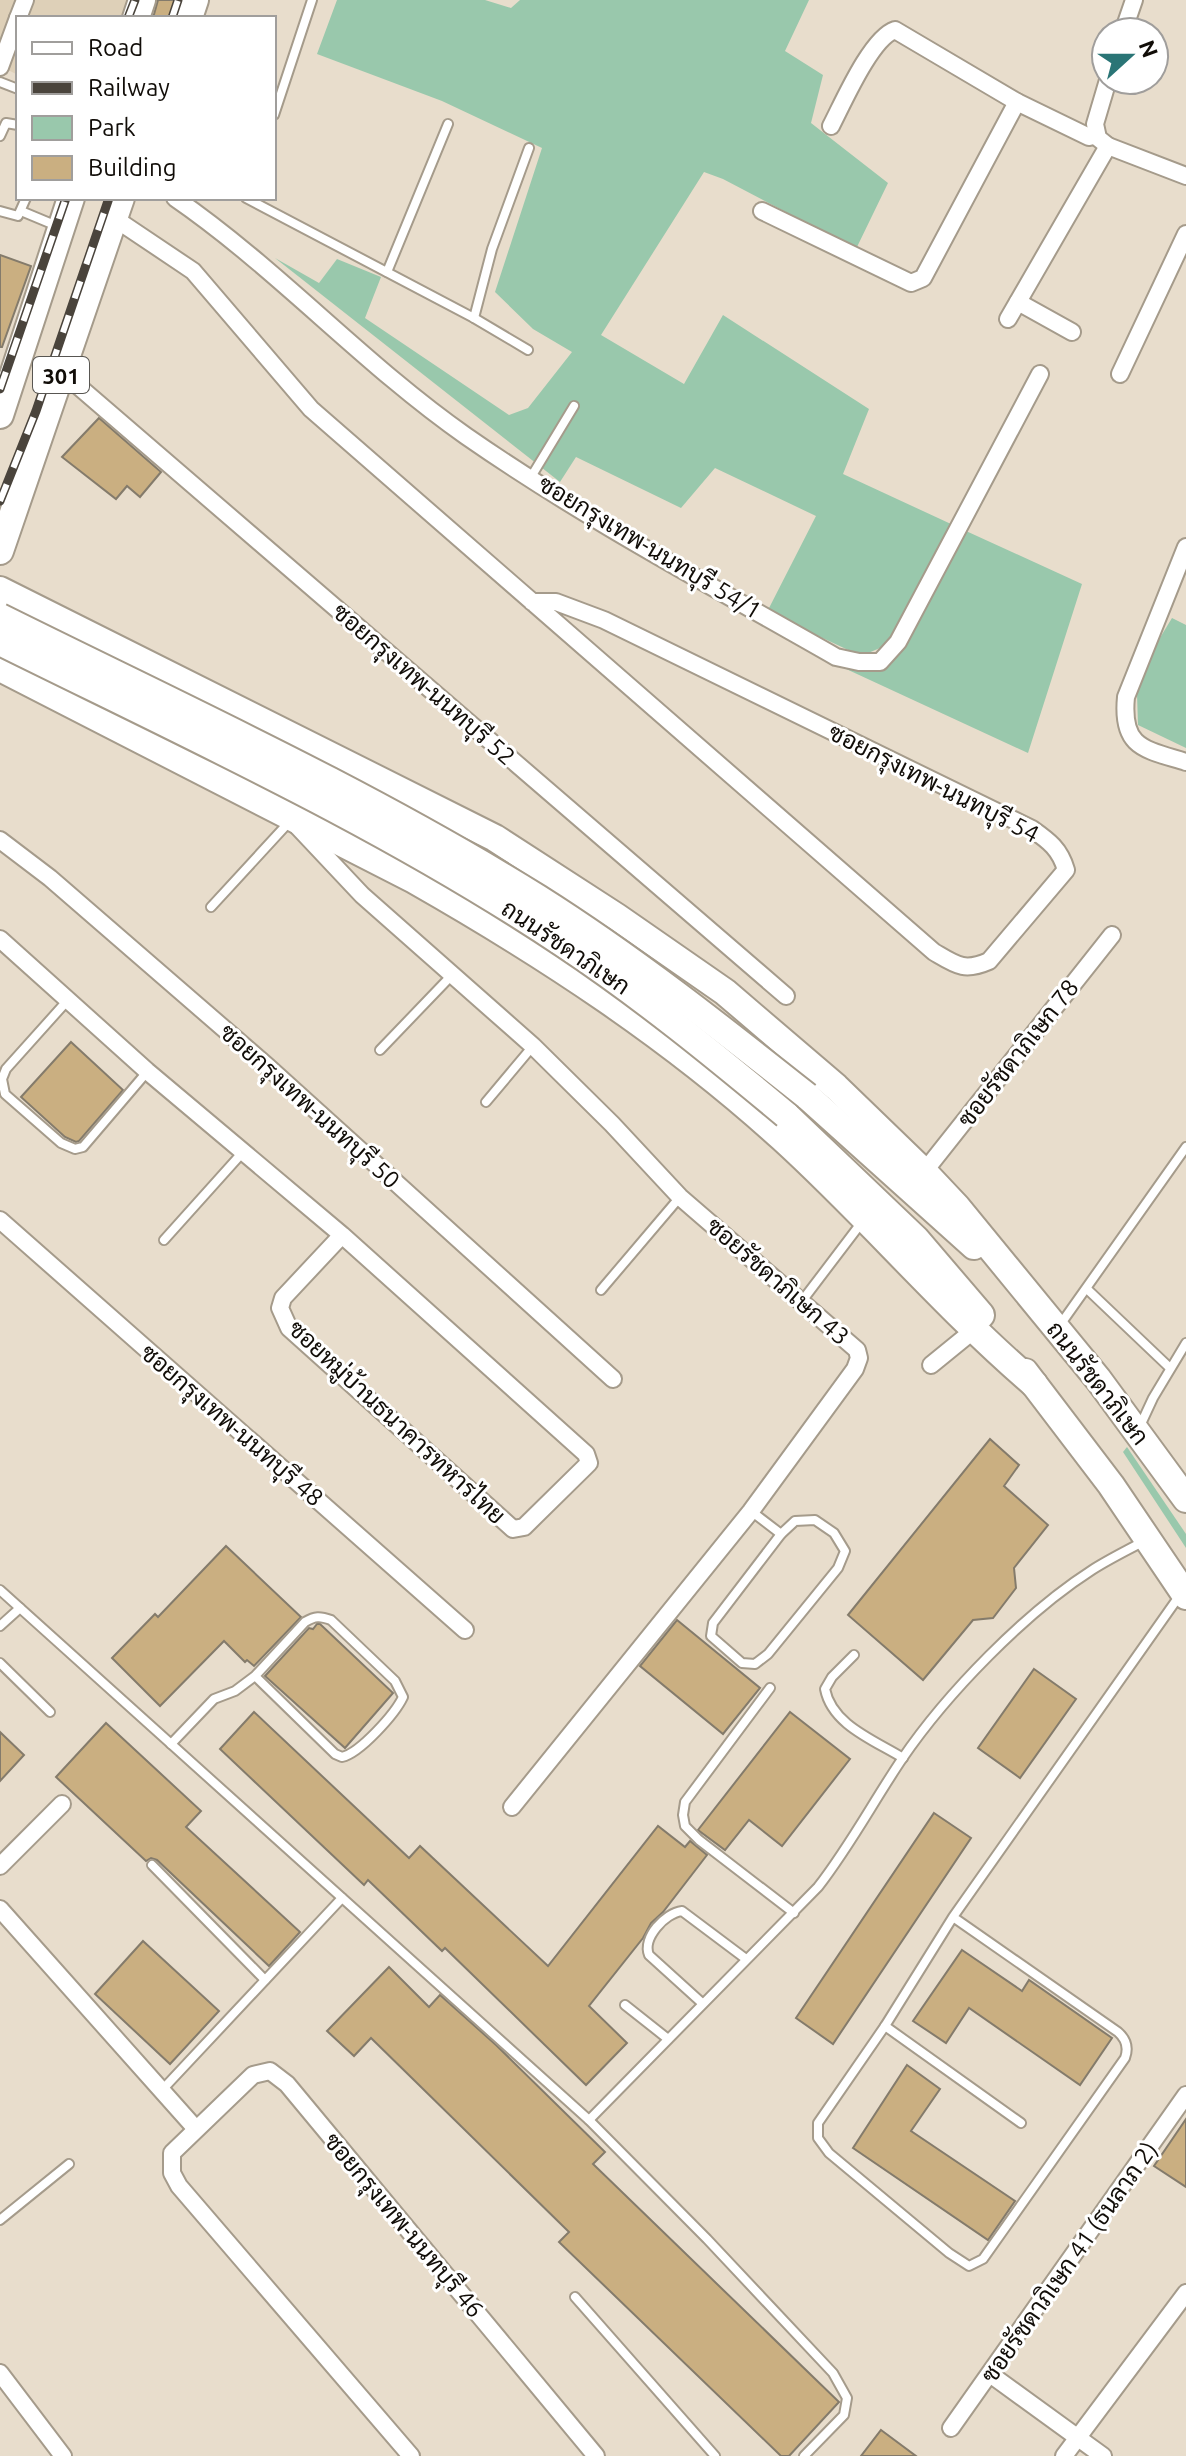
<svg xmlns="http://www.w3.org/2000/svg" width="1186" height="2456" font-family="Ubuntu,Sarabun,sans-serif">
	<rect width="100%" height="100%" fill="#e8ddcc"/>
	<path fill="#ded0b8" d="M0,0H138L132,18H18V75L0,66Z"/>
	<g fill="#99c8ac">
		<path d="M337,0H485L511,8L520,0H809L785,51L823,75L811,123L888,183L856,249L723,179L704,172L601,335L684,384L723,315L869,409L843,474L951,524L896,632L880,648L861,656L767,612L816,516L715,468L681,508L576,457L560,482L275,258L319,283L337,259L381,277L365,318L509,415L528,408L572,352L533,329L495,292L542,148L442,101L317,54Z"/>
		<path d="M966,531L1082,584L1028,753L844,668L880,671L906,644Z"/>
		<path d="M1172,618L1186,625V748L1138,725L1137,694L1155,646Z"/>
		<path d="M1127,1447L1186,1534V1548L1123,1452Z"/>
	</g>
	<g fill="#caaf81" stroke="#847b6b" stroke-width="2">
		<path d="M158,0H178L173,18H153Z"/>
		<path d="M0,255L31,266L2,347H0Z"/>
		<path d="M99,418L161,472L140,497L127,486L116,499L62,457Z"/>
		<path d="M71,1042L123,1090L79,1141L76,1142L65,1137L21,1097Z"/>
		<path d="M990,1439L1019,1465L1004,1486L1048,1525L1014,1568L1016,1588L993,1618L973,1620L923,1680L848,1615Z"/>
		<path d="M226,1546L301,1617L254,1666L247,1660L245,1662L224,1641L160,1706L112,1658L155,1614L158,1617Z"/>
		<path d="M677,1620L760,1688L723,1734L640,1666Z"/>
		<path d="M317,1624H320L393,1693L345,1748L265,1676L309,1628L313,1629Z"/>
		<path d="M1034,1669L1076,1699L1020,1778L978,1748Z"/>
		<path d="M254,1712L409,1858L420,1846L548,1966L658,1826L685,1847L690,1841L707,1855L663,1912L651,1923L643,1938L589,2006L627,2043L586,2085L445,1948L442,1951L368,1880L364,1885L220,1749Z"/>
		<path d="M790,1712L850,1759L782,1846L749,1820L725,1850L698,1830Z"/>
		<path d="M106,1723L201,1811L186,1827L300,1932L269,1966L157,1860L151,1858L146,1861L56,1777Z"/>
		<path d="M0,1732L24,1755L0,1781Z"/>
		<path d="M934,1813L971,1838L833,2044L796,2018Z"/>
		<path d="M143,1941L219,2011L170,2064L95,1994Z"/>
		<path d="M962,1950L1022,1991L1029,1980L1112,2038L1080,2085L969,2008L946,2043L913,2021Z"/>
		<path d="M389,1967L429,2007L440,1995L496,2045L605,2152L593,2164L839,2402L789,2456H781L559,2242L569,2232L371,2038L354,2056L327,2031Z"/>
		<path d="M907,2065L940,2089L911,2131L1015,2201L988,2240L853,2148Z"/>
		<path d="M1186,2119V2187L1154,2166Z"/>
		<path d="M881,2430L916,2456H861Z"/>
	</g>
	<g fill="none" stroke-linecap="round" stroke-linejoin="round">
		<defs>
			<g id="lane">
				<path d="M0,82L18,89"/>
				<path d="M274,115L312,0"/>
				<path d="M0,136L6,123L18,125"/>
				<path d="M246,198L474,318L528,350"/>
				<path d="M0,211L18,216L26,198"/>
				<path d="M21,211L57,226"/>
				<path d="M387,272L448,124"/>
				<path d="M474,318L492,249L529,148"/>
				<path d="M531,477L574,406"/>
				<path d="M211,907L291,820"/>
				<path d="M67,1001L6,1069L2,1079L5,1094L61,1143L75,1149L83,1147L147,1072"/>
				<path d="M380,1050L452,975"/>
				<path d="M486,1102L533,1046"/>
				<path d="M164,1240L243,1152"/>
				<path d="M1087,1289L1170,1368"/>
				<path d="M601,1290L680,1197"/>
				<path d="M802,1301L862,1222"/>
				<path d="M1060,1325L1186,1147"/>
				<path d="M1140,1426L1153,1398L1186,1343"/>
				<path d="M751,1511L781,1534"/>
				<path d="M815,1520L834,1533L845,1551L838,1568L768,1654L755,1664L742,1663L711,1636L713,1623L781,1534L795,1521Z"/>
				<path d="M0,1590L589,2120L707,2239L833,2373L847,2398L844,2415L804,2456"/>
				<path d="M0,1626L20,1608"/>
				<path d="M854,1655L832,1677L825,1689C832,1725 874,1740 903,1758"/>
				<path d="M0,1663L50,1712"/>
				<path d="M770,1688L685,1802L683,1815L685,1826L699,1840L794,1913"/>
				<path d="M171,1744L214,1699L235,1691L255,1676L305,1622C315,1616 320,1616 331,1620L395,1681L403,1697C395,1714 360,1753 342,1757L335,1754L255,1676"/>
				<path d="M152,1865L265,1980"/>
				<path d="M953,1917L1118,2032C1126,2039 1129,2047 1125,2058L983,2259L969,2266L949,2253L829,2153L818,2138V2123L885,2026L953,1917L1180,1595"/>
				<path d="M702,2003L649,1955C642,1938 665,1913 682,1911L746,1959"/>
				<path d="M625,2005L668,2039"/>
				<path d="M885,2026L1021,2123"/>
				<path d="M163,2089L342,1898"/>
				<path d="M589,2120L818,1887C850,1846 873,1802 902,1759C947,1693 1025,1613 1092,1570C1109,1559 1128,1550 1146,1540"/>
				<path d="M0,2220L69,2164"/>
				<path d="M575,2297L715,2456"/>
			</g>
			<g id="street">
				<path d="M18,18L25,0"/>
				<path d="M1123,32L1134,0"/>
				<path d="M0,67L18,18"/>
				<path d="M1108,80L1095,124L1098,138L1108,146L1186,176"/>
				<path d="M831,126C843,103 871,38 895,30L1017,102"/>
				<path d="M175,198C278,269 363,364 466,436C584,518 712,586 836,657L859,662H880L898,642L1040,374"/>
				<path d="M762,211L911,283L923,278L1017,102L1089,137L1097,135"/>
				<path d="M114,218L193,271L311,409L934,952C956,965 964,972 989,961L1066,870C1060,849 1049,841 1032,829L604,620L556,602H532"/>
				<path d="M1018,302L1072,332"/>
				<path d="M1008,319L1108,146"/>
				<path d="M1120,374L1186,234"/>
				<path d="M61,376L77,385L786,996"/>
				<path d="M1186,547L1126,697C1121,748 1144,749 1186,762"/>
				<path d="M298,827L362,895L533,1046L612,1124L680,1197L857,1350L859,1358L855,1369L751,1511L512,1807"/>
				<path d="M0,840L50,878L267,1066L613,1379"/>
				<path d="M0,939L147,1071L342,1235L586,1454L589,1463L585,1467L524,1527L513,1529L289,1328L280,1308L283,1298L342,1235"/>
				<path d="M924,1172L1112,935"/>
				<path d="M0,1220L465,1630"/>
				<path d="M931,1365L974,1330"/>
				<path d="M0,1866L62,1804"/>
				<path d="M0,1909L196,2129"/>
				<path d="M0,2373L63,2456"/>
				<path d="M990,2374L1103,2456"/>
				<path d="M951,2428L1186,2095"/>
				<path d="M411,2456L179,2186L172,2173V2153L253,2075L270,2071L287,2084L596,2456"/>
				<path d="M1064,2456L1186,2293"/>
			</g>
			<g id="primary">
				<path d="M136,18L142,0"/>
				<path d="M189,18L195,0"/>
				<path d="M0,415L71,198"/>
				<path d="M0,551L121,198"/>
				<path d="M0,590L495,838L617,917L725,992L836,1087L924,1172L957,1207L1098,1379L1186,1499"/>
				<path d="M0,668L414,880C544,954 671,1037 782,1138C869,1217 945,1308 1034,1384"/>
				<path d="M807,1096L974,1246"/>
				<path d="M786,1115L916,1239L981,1315"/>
				<path d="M1025,1372L1111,1485L1186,1596"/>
			</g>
		</defs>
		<use href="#lane" stroke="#a59b8b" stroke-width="12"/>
		<use href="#street" stroke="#a59b8b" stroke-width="20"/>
		<use href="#primary" stroke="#a59b8b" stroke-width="30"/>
		<use href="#lane" stroke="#fff" stroke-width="8"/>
		<use href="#street" stroke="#fff" stroke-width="16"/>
		<use href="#primary" stroke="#fff" stroke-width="26"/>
		<defs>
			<g id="rail">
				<path d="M128,18L135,0"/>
				<path d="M172,18L178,0"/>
				<path d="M0,389L66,198"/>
				<path d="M0,501L36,411L109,198"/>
			</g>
		</defs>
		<use href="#rail" stroke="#4a443c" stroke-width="9"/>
		<use href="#rail" stroke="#fff" stroke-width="6" stroke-dasharray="18" stroke-linecap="butt"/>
		<defs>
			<g id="primary-bridge">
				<path d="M0,617C181,707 366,791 538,898C633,958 720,1027 807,1096"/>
				<path d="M0,642C192,737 387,826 565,945C643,997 714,1055 786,1115"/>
			</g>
		</defs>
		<use href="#primary-bridge" stroke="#a59b8b" stroke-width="30" stroke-linecap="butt"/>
		<use href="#primary-bridge" stroke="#fff" stroke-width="26"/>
	</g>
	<g text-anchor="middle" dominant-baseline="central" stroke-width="6" stroke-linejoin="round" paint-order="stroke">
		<rect fill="#fff" stroke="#585652" stroke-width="2" x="33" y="357" width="56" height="36" rx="6"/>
		<g font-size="22" font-weight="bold" fill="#110d08">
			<text x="61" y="375">301</text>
		</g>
		<g font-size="24" fill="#110d08" stroke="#fff">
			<text transform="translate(650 547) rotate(31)">ซอยกรุงเทพ-นนทบุรี 54/1</text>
			<text transform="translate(424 684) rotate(41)">ซอยกรุงเทพ-นนทบุรี 52</text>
			<text transform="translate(934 783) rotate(27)">ซอยกรุงเทพ-นนทบุรี 54</text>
			<text transform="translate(566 947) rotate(34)">ถนนรัชดาภิเษก</text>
			<text transform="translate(1018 1053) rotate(-52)">ซอยรัชดาภิเษก 78</text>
			<text transform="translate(310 1106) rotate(42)">ซอยกรุงเทพ-นนทบุรี 50</text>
			<text transform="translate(778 1281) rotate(41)">ซอยรัชดาภิเษก 43</text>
			<text transform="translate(1098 1383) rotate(52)">ถนนรัชดาภิเษก</text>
			<text transform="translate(397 1422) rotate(43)">ซอยหมู่บ้านธนาคารทหารไทย</text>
			<text transform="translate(232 1425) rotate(41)">ซอยกรุงเทพ-นนทบุรี 48</text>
			<text transform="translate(404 2225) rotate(50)">ซอยกรุงเทพ-นนทบุรี 46</text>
			<text transform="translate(1069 2262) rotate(-55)">ซอยรัชดาภิเษก 41 (ธนลาภ 2)</text>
		</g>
	</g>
	<rect x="16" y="16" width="260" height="184" fill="#ffffff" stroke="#a09e9c" stroke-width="2"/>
	<rect x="32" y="42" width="40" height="12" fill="#ffffff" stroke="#a09e9c" stroke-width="2"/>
	<text x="88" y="56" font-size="24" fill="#110d08">Road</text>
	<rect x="32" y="82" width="40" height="12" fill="#4a443c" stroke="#a09e9c" stroke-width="2"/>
	<text x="88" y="96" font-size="24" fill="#110d08">Railway</text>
	<rect x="32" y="116" width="40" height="24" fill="#99c8ac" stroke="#a09e9c" stroke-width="2"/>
	<text x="88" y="136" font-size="24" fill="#110d08">Park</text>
	<rect x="32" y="156" width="40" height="24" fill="#caaf81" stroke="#a09e9c" stroke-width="2"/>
	<text x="88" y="176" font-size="24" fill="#110d08">Building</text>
	<g transform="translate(1130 56) rotate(69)"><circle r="38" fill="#ffffff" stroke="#a09e9c" stroke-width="2"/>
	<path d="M0-6L14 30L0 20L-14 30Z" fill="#2a7576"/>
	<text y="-12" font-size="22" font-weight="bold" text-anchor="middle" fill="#110d08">N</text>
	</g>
</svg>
